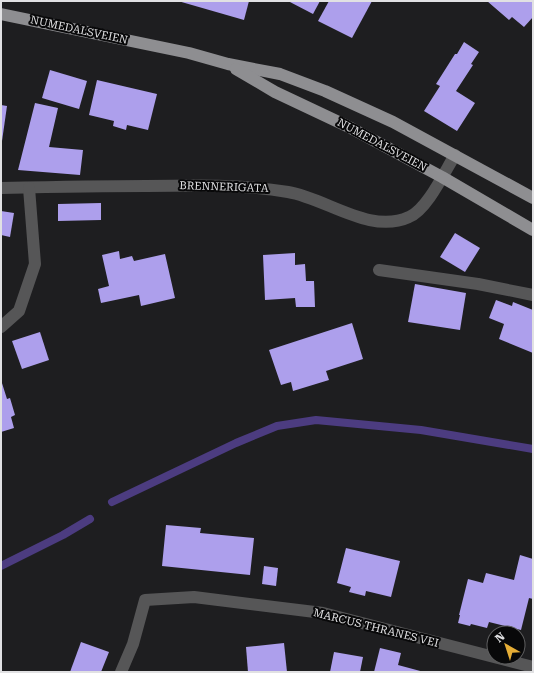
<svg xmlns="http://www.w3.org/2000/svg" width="534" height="673" font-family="'Roboto Serif',serif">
	<rect width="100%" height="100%" fill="#1e1e20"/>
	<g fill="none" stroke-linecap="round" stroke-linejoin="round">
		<g stroke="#4c3c80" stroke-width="8">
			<path d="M112,502L236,443L277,426L316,420L421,430L533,449"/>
			<path d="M1,566L63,535L90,519"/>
		</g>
	</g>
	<g fill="#ad9fec">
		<path d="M178,1H249L244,20Z"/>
		<path d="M288,1H320L313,14Z"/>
		<path d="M329,1H372L352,38L318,21Z"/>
		<path d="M487,1H533V17L524,27L512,17L509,20Z"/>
		<path d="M464,42L479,52L471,64L473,65L456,91L475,103L457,131L424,111L440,86L436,84L455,54H457Z"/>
		<path d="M50,70L87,81L79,109L42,98Z"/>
		<path d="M97,80L157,94L148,130L127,125L126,130L113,126L114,121L89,115Z"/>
		<path d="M35,103L58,108L49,147L83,150L80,175L18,170Z"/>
		<path d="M1,105L7,106L2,141H1Z"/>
		<path d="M101,203V220L58,221V204Z"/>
		<path d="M1,211L14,213L10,237L1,235Z"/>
		<path d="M455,233L480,248L465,272L440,257Z"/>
		<path d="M119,251L120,259L132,256L134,261L165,254L175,298L141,306L139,295L101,303L98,289L109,286L102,255Z"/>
		<path d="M295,253V265L305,264L306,281H314L315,307H296L295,298L265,300L263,255Z"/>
		<path d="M415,284L466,293L460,330L408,322Z"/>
		<path d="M496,300L512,306L513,302L533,310V353L499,339L504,324L489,318Z"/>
		<path d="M352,323L363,359L326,371L329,380L293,391L291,382L281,385L269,350Z"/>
		<path d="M40,332L49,360L22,369L12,341Z"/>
		<path d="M1,380L7,399L10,398L15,415L11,417L14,428L1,432Z"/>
		<path d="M166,525L201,528L200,533L254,538L250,575L162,566Z"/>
		<path d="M346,548L400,561L391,597L366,591L365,596L349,592L351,587L337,583Z"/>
		<path d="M520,555L533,559V599L529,598L521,630L489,622L487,628L471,624L470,626L458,623L460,615H459L468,579L483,583L486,573L514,580Z"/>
		<path d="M264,566L278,568L276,586L262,584Z"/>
		<path d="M81,642L109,652L101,672H70Z"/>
		<path d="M284,643L287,672H248L246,647Z"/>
		<path d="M380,648L401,653L398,665L424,672H374Z"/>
		<path d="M334,652L363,657L360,672H330Z"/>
	</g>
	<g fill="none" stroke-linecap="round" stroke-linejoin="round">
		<g stroke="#565657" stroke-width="12">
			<path d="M1,188C49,187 98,186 146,186C194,185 241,184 288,192C326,198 370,235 409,217C427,210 445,171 455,155"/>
			<path d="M379,270L478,284L533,295"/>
			<path d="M1,327L19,311L35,264L29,188"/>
			<path d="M121,672L133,644L145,600L194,597L323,613L533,667"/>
		</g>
		<g stroke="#8e8e91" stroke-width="12">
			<path d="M1,14L189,53L228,64L280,74L325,91L393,122L533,198"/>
			<path d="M236,69L275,92L347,126L442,177L533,230"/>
		</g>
	</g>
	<g text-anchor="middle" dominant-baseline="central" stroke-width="4" stroke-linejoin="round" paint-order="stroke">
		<g font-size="11" fill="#e1e1e3" stroke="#080809">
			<text transform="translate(79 30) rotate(12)">NUMEDALSVEIEN</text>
			<text transform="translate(382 145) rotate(28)">NUMEDALSVEIEN</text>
			<text transform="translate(224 187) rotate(2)">BRENNERIGATA</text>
			<text transform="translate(376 628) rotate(14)">MARCUS THRANES VEI</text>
		</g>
	</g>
	<rect width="534" height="673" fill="none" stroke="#e1e1e3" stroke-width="4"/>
	<g transform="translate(506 645) rotate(321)"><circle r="19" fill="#080809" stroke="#5f5f60"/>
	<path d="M0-3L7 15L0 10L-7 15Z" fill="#e5ad36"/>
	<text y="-6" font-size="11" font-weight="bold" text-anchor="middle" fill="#e1e1e3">N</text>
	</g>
</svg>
